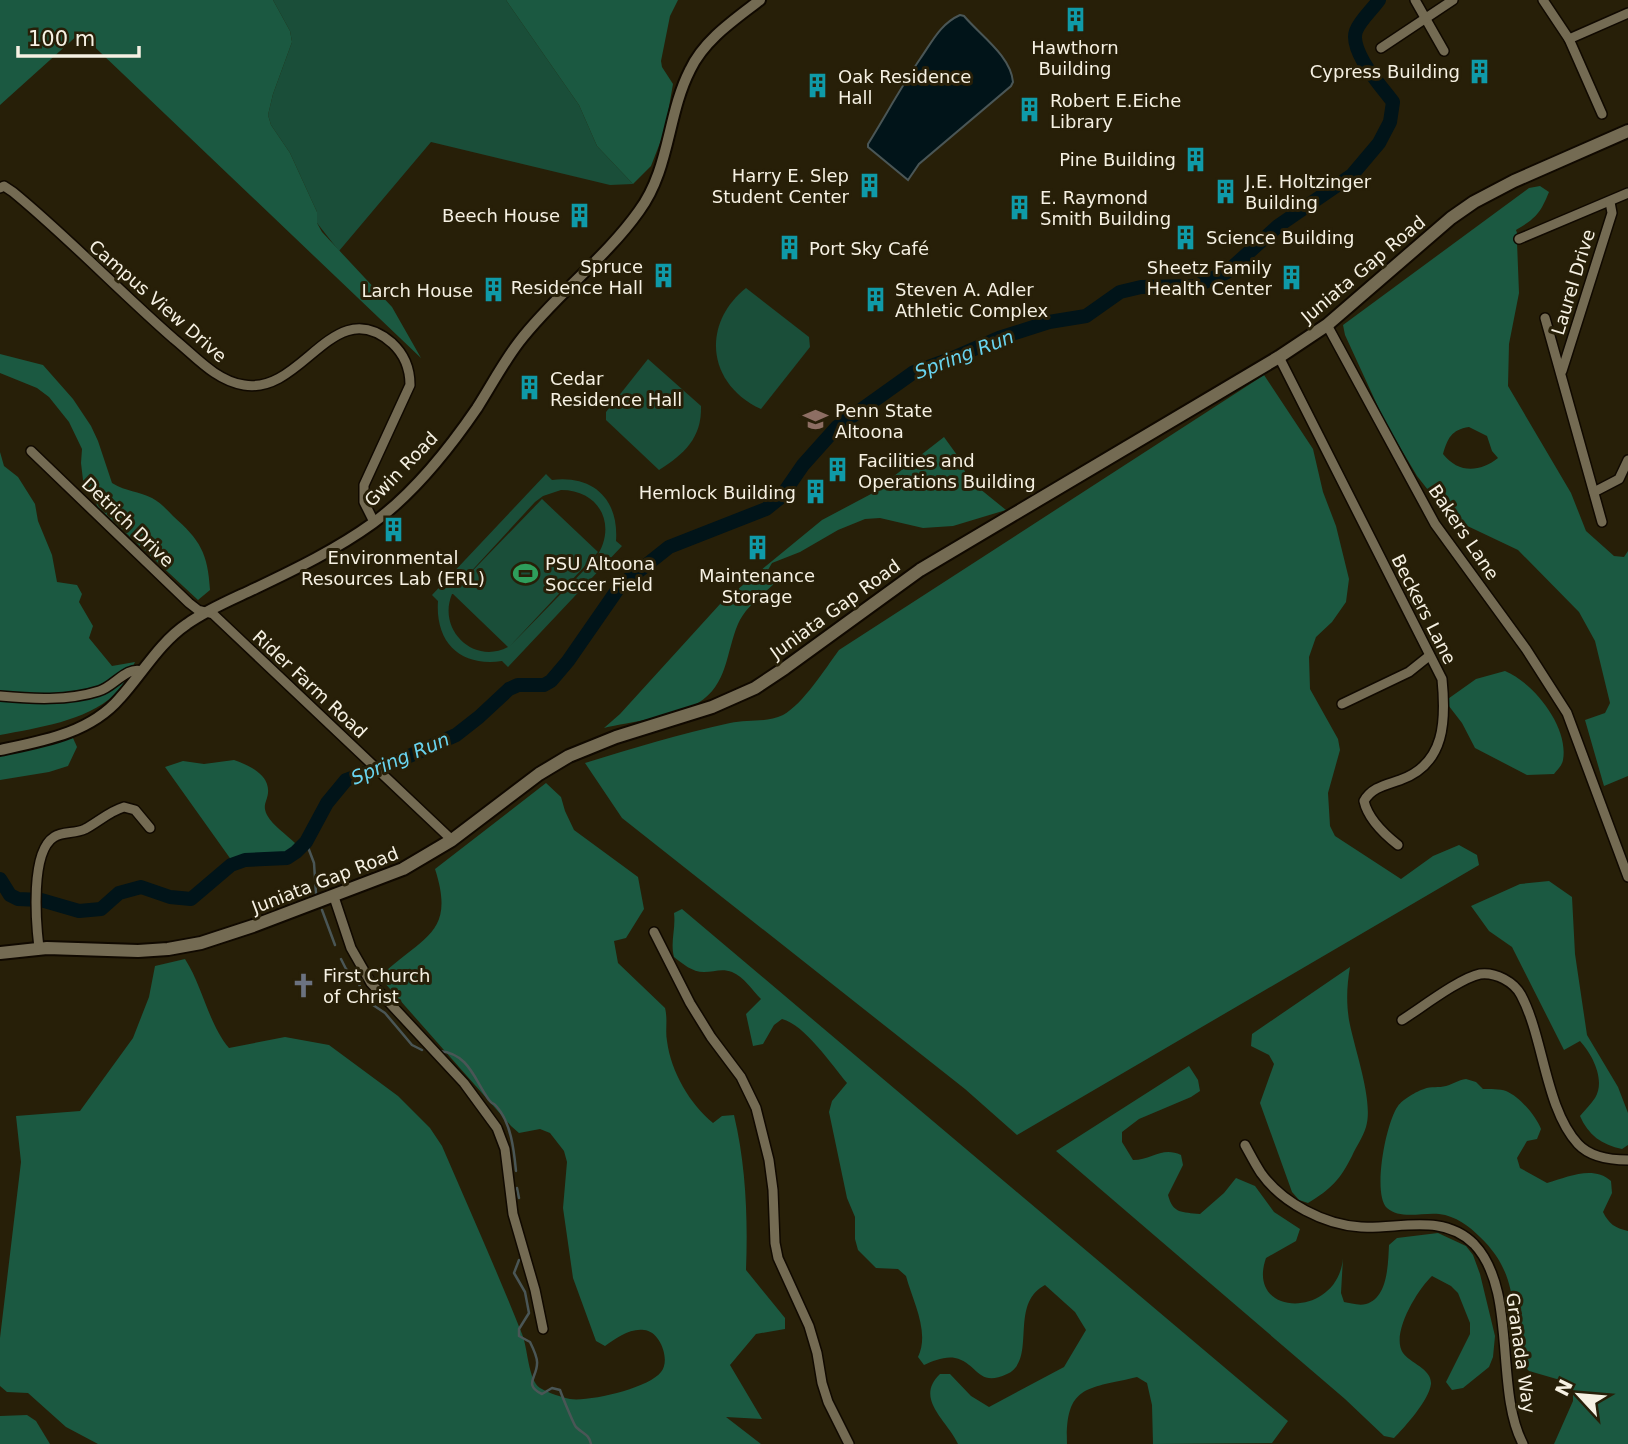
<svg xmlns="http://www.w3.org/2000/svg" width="1628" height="1444" font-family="'DejaVu Sans',sans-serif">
	<rect width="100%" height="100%" fill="#271f08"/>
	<g fill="#1a4e39" fill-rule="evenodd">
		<path d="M273,0H506L579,105L597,146L633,184L610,185L431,142L339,251L317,223V212L290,153L271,125L268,115L273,94L292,42L290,31Z"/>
		<path d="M746,288L809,337L810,347L761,409C707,384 701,324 746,288Z"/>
		<path d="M648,359L701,406C702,438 684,454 659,470L606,420V412Z"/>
		<path d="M546,474L552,480C593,475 619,499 616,541L622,546L508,667L502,661C461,667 435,643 438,601L432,595ZM561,490C601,490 618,527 595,559L510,646L598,552L542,499L453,591L535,502L543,496ZM452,594H453L508,647C474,665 437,630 452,594Z"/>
	</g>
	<g fill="#1b5941" fill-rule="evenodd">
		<path d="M0,0H273L290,31L292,42L273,94L268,115L271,125L290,153L317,212V223L322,232L392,307L421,358L80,33L0,105Z"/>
		<path d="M506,0H678L670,16L661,61L662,67L673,84L665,130L651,166L633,184L597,146L579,105Z"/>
		<path d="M1540,186L1549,192C1540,214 1536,218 1516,230L1519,239L1517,242L1519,293L1509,344L1508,386L1571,493L1586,531L1614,556L1624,557L1628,551V776L1604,786L1585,720L1605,713L1610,703L1595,641L1579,612L1518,550L1459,522L1443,509L1417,476L1385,422L1345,335L1343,325L1529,188ZM1469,427L1487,436L1492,451L1498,458C1479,473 1458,473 1443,454C1448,438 1451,430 1469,427Z"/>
		<path d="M0,354L43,365L73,399L91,426L98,441L112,483C127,492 138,491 152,498C160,502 167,510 173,516C200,540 208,553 210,590L198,600L98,507L83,480L81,463L82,449L69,422L49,397L37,388L0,373Z"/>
		<path d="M1264,375L1313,449L1323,492L1336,526L1349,579L1346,602L1332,622L1316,637L1309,657L1310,689L1338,739L1340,750L1328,793L1330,826L1335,836L1401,879L1433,856L1459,845L1477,855L1479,865L1017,1135L965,1089L622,818L585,763C633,748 680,734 730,723C747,719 767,723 783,715C803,704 825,669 839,650Z"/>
		<path d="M944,437L957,455L969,480L1006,510L953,526L923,528L880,518L865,519L838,530L800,552L772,563L765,575L778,580C765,593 746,606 738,624C726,652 728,685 698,703C678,716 629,722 604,728L620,714L721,603L822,520L871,494Z"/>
		<path d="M0,452L4,466L18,477L35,504L38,521L52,555L57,582L77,585L82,594L79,602L93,626L89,638L112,666L135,662C129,674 124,686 114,695C86,721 37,728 0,735Z"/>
		<path d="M1505,671C1534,683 1569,727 1563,760C1562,766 1557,770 1554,774L1527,775L1475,748L1462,723L1445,701L1476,679Z"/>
		<path d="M73,738L77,747L68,766L49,772L0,780V753Z"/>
		<path d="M234,760C248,765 270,774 268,793C267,802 262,805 267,815C273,826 286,834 295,843L291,853C271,860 254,866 232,861L165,767L183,761L204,764Z"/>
		<path d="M546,783L561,797L565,811L574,830L638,877L644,909L626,938L614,941L618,963L665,1008C668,1020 665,1030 667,1041C671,1072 690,1104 713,1123L722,1116L734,1115C746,1166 748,1218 746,1270L785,1318V1329L756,1334L730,1365L762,1419L726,1417L761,1444H98L66,1427L28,1393L7,1392L0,1386V1338L21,1162L16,1116L80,1111L133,1038L149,997L155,966L185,959C203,987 208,1023 229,1048L285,1037L329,1045L398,1096L430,1128L442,1146C469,1209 497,1271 522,1334C528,1348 528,1380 540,1388C548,1393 562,1397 570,1399C589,1402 649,1388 661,1372C671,1360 660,1331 644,1330C630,1328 616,1338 605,1346L596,1341L573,1278L563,1208L567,1162L564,1151L550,1133L540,1129L519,1133L511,1126L383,981V974C423,936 456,934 435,869Z"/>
		<path d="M1549,881L1572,897L1575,954L1587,1035L1618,1087L1628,1113V1145L1622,1149C1602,1145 1588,1135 1580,1116C1585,1110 1591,1104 1595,1098C1606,1080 1592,1054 1580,1041L1564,1050L1512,947L1489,931L1471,906L1520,884Z"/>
		<path d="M682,909L1288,1421L1272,1443L1153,1444L1152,1405L1147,1383L1137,1377C1088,1389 1065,1384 1067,1444H958C947,1420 914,1399 940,1374H950L971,1396L989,1407L1064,1367L1086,1330L1075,1312L1045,1285C1008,1304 1038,1360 1007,1374C977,1388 978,1363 955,1358C945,1356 933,1361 924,1365L918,1357C930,1332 913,1302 906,1276L898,1269L876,1268L858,1250L855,1239V1217L847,1198L829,1112L832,1101L847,1083C831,1064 805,1025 782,1019L774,1025L763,1044L753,1046L746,1014L761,999C752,990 744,977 732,972C722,968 714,972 704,972C692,972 683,964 674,957C670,942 676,929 674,913Z"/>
		<path d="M1350,967C1347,985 1346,1001 1349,1020C1354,1048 1374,1101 1366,1127C1363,1137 1356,1147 1352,1156C1340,1180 1331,1189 1308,1203L1299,1200L1292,1192L1260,1103L1274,1064L1269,1055L1251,1046L1252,1034Z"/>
		<path d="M1189,1066L1198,1080L1200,1091L1191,1097L1139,1119L1122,1132V1142L1133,1160C1152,1160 1162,1146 1181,1155L1183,1165L1168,1195C1173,1214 1182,1212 1200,1214L1224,1193L1236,1178L1255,1186L1274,1212L1300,1229L1296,1241L1266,1258C1245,1318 1338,1319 1343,1258L1341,1293L1344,1302C1350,1303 1359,1306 1366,1304C1388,1298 1388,1264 1389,1245L1397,1238L1438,1233L1466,1246L1473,1255L1480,1274L1495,1336L1493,1357L1489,1367L1463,1388L1452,1390L1446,1382L1470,1334V1323L1458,1293L1451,1286L1432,1276C1418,1289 1390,1334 1403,1353C1410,1363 1432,1369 1431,1384C1429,1400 1405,1427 1394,1438L1384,1436L1345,1399L1056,1151Z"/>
		<path d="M1466,1079L1476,1082L1483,1089C1490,1089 1500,1089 1506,1091C1520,1097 1536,1116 1541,1129L1537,1139L1527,1141L1517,1158L1520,1168L1547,1183C1568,1177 1593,1165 1611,1181L1612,1193L1603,1212C1609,1224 1615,1228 1628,1231V1444H1554L1573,1401V1389L1567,1382L1529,1371L1515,1356C1514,1309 1517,1272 1480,1237C1469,1226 1456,1216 1439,1214C1424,1212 1400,1220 1387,1208C1372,1194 1386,1122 1398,1106C1402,1100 1417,1091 1424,1089C1431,1086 1439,1088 1446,1086C1453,1084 1458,1080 1466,1079Z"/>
		<path d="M27,1415L36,1421L50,1444H0V1416Z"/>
	</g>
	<path fill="#011419" stroke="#4a5656" stroke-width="2" d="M960,15L964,16C980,35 1011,56 1013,82L1011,86L919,164L908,180L868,147V144C886,115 901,87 920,59C932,42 940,24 960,15Z"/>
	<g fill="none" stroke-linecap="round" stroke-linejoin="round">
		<g stroke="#4a5656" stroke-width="2.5">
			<path d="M306,842L314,863L316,894"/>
			<path d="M322,910L335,945"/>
			<path d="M341,959L346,969L357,980L367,1001L385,1013L412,1045L422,1050"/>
			<path d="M440,1051C469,1054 474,1079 489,1100C495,1107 491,1100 497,1107C511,1123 514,1150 516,1171"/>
			<path d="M517,1188L519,1198"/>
			<path d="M519,1260L514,1273L525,1292L529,1313L519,1329V1336L530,1342C533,1348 538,1358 537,1364C537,1377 523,1385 542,1394L552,1388L560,1390C562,1396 574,1425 576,1427C583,1434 589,1434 591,1444"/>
		</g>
		<path stroke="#011419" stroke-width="14" d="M0,879L10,895L18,899L41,900L79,911L101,909L119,893L141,887L170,897L191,899L231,865L245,860L287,858L296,852L306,842L327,803L346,780L396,762L456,735L479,717L509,689L518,685H544L551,681L568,661L620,586L669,547L766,509L781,497L803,465L837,427L914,372L953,358L999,338L1049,322L1086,316L1120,292L1141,287L1196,286L1227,272L1278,226L1352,175L1379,143L1390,122L1393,102C1381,86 1349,51 1356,31C1360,20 1372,10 1379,0"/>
		<defs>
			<g id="minor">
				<path d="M1415,0L1444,51"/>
				<path d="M1543,0L1569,39L1602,114"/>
				<path d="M1569,39L1628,13"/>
				<path d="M1381,48L1453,0"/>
				<path d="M0,188L4,186L13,192C69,238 119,291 174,339C195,356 216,381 244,385C303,395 333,292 392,343C404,354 410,369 410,385L364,485V502L374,522"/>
				<path d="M1519,239L1628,193"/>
				<path d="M1545,318L1602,522"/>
				<path d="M1327,325L1435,524L1526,649L1567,713L1628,877"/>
				<path d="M1279,357L1442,679C1446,719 1446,764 1400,780C1386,785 1372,787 1364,801C1368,819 1384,834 1398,845"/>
				<path d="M1562,371L1612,213L1610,202"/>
				<path d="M31,451L189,603L198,610L213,614L452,840"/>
				<path d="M1594,492L1619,479L1628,460"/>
				<path d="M0,696C32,699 68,701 99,691C114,687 126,666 142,671"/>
				<path d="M1342,704L1409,672L1429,656"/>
				<path d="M334,897L351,948L371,983L464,1083L497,1128L505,1149L513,1214L535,1290L543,1329"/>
				<path d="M654,932L690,1003L711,1037L741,1077L756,1108L769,1160L773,1190L775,1243L778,1258L809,1326L817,1353L822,1383L828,1402L849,1444"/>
				<path d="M39,948C36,923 30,852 54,837C63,831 75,834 85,829C98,822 110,811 124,807L135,810L150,828"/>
				<path d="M1402,1020C1421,1008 1460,978 1480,974C1496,972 1514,982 1521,995C1544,1038 1545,1108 1578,1144C1590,1157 1612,1160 1628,1160"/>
				<path d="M1245,1145C1250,1154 1255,1164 1261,1173C1282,1203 1325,1225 1361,1227C1400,1229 1443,1213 1474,1244C1518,1290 1494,1389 1523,1444"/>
			</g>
			<path id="tertiary" d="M0,750C43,741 90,733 120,698C142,674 159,643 187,624C208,609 233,599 256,588C296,569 337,549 373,523C413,494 449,449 477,408C491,386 503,363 519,342C555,295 605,259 639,211C670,169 667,115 690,70C704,40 734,20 760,0"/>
			<path id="secondary" d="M0,953L47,948L138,951L168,949L201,943L253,926L403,869L452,840L539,774L569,756L616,737L712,707L755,688L785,668L920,570L1279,357L1327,325L1451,218L1474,202L1514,181L1628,131"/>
		</defs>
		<use href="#minor" stroke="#100900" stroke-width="12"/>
		<use href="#tertiary" stroke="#100900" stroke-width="14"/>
		<use href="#secondary" stroke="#100900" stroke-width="16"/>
		<use href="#minor" stroke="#746b53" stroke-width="9"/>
		<use href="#tertiary" stroke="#746b53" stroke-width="10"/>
		<use href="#secondary" stroke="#746b53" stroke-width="12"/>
	</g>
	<defs>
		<symbol id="building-bare" viewBox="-9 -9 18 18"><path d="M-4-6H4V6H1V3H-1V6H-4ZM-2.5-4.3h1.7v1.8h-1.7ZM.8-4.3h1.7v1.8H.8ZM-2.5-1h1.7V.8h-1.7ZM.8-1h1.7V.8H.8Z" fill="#0f9aa8" stroke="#271f08" stroke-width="2.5" paint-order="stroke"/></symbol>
		<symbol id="university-bare" viewBox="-9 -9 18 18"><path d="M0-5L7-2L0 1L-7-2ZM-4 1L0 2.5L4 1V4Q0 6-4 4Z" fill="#8d6e63" stroke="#271f08" stroke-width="2.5" paint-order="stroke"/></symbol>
		<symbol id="stadium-bare" viewBox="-9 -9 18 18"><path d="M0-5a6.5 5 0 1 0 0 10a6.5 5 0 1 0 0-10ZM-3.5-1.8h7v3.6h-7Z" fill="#2e9e5b" stroke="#271f08" stroke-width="2.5" paint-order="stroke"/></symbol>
		<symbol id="church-bare" viewBox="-9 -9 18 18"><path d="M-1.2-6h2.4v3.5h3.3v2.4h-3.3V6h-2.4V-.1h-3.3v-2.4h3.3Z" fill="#6b7280" stroke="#271f08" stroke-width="2.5" paint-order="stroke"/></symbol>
	</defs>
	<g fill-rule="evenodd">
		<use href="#building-bare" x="1058" y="2" width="35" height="35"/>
		<use href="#building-bare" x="1462" y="54" width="35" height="35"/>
		<use href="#building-bare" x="800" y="68" width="35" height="35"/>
		<use href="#building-bare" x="1012" y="92" width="35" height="35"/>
		<use href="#building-bare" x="1178" y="142" width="35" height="35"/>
		<use href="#building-bare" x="852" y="168" width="35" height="35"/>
		<use href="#building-bare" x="1208" y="174" width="35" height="35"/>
		<use href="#building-bare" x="1002" y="190" width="35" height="35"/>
		<use href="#building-bare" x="562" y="198" width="35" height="35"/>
		<use href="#building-bare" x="1168" y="220" width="35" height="35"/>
		<use href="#building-bare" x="772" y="230" width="35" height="35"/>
		<use href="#building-bare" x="646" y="258" width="35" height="35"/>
		<use href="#building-bare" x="1274" y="260" width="35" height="35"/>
		<use href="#building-bare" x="476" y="272" width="35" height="35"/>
		<use href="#building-bare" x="858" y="282" width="35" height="35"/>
		<use href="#building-bare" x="512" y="370" width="35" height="35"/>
		<use href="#university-bare" x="798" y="402" width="35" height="35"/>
		<use href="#building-bare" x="820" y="452" width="35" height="35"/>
		<use href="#building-bare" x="798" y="474" width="35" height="35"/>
		<use href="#building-bare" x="376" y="512" width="35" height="35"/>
		<use href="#building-bare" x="740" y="530" width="35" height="35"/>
		<use href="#stadium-bare" x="508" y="556" width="35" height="35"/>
		<use href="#church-bare" x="286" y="968" width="35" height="35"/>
	</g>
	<g text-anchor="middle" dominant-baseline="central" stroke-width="6" stroke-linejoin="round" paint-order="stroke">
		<g font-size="18" fill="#f6f1e3" stroke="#271f08" text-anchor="start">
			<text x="1075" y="47" text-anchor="middle">Hawthorn<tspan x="1075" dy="21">Building</tspan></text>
			<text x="1460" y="71" text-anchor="end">Cypress Building</text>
			<text x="838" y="76">Oak Residence<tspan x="838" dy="21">Hall</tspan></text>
			<text x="1050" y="100">Robert E.Eiche<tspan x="1050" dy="21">Library</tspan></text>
			<text x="1176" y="159" text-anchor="end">Pine Building</text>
			<text x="849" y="175" text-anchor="end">Harry E. Slep<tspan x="849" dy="21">Student Center</tspan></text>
			<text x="1245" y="181">J.E. Holtzinger<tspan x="1245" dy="21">Building</tspan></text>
			<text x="1040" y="197">E. Raymond<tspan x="1040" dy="21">Smith Building</tspan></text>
			<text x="560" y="215" text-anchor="end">Beech House</text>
			<text x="1206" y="237">Science Building</text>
			<text x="809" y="248">Port Sky Café</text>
			<text x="643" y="266" text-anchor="end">Spruce<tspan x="643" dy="21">Residence Hall</tspan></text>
			<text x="1272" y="267" text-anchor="end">Sheetz Family<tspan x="1272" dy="21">Health Center</tspan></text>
			<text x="895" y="289">Steven A. Adler<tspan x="895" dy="21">Athletic Complex</tspan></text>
			<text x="473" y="290" text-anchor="end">Larch House</text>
			<text x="550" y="378">Cedar<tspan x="550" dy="21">Residence Hall</tspan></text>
			<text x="835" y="410">Penn State<tspan x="835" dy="21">Altoona</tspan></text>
			<text x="858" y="460">Facilities and<tspan x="858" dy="21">Operations Building</tspan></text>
			<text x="796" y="492" text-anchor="end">Hemlock Building</text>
			<text x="393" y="557" text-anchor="middle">Environmental<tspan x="393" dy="21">Resources Lab (ERL)</tspan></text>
			<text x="545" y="563">PSU Altoona<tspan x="545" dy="21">Soccer Field</tspan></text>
			<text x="757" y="575" text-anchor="middle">Maintenance<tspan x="757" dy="21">Storage</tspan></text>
			<text x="323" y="975">First Church<tspan x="323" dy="21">of Christ</tspan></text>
		</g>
		<g font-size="18" fill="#f6f1e3" stroke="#271f08">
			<text transform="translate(1363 269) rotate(-40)">Juniata Gap Road</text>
			<text transform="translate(1573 282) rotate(-73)">Laurel Drive</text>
			<text transform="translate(158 301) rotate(41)">Campus View Drive</text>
			<text transform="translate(401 469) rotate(-46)">Gwin Road</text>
			<text transform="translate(128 522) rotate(44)">Detrich Drive</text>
			<text transform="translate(1464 532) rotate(56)">Bakers Lane</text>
			<text transform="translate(835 609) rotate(-36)">Juniata Gap Road</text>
			<text transform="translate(1424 609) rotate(63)">Beckers Lane</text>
			<text transform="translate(310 684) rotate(43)">Rider Farm Road</text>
			<text transform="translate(325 880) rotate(-21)">Juniata Gap Road</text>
			<text transform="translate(1521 1353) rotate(82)">Granada Way</text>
		</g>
		<g font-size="19" font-style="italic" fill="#69d4ef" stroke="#271f08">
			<text transform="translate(964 354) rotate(-21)">Spring Run</text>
			<text transform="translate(400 758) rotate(-23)">Spring Run</text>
		</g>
	</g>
	<g transform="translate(1579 1395) rotate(296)" stroke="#271f08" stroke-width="5" paint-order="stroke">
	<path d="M0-5L12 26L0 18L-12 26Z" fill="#f6f1e3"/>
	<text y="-10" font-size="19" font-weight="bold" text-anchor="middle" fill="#f6f1e3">N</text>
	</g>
	<path d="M18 46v10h121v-10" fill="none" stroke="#f6f1e3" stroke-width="3.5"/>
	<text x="28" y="46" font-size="21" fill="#f6f1e3" stroke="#271f08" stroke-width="5" paint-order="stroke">100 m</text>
</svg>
